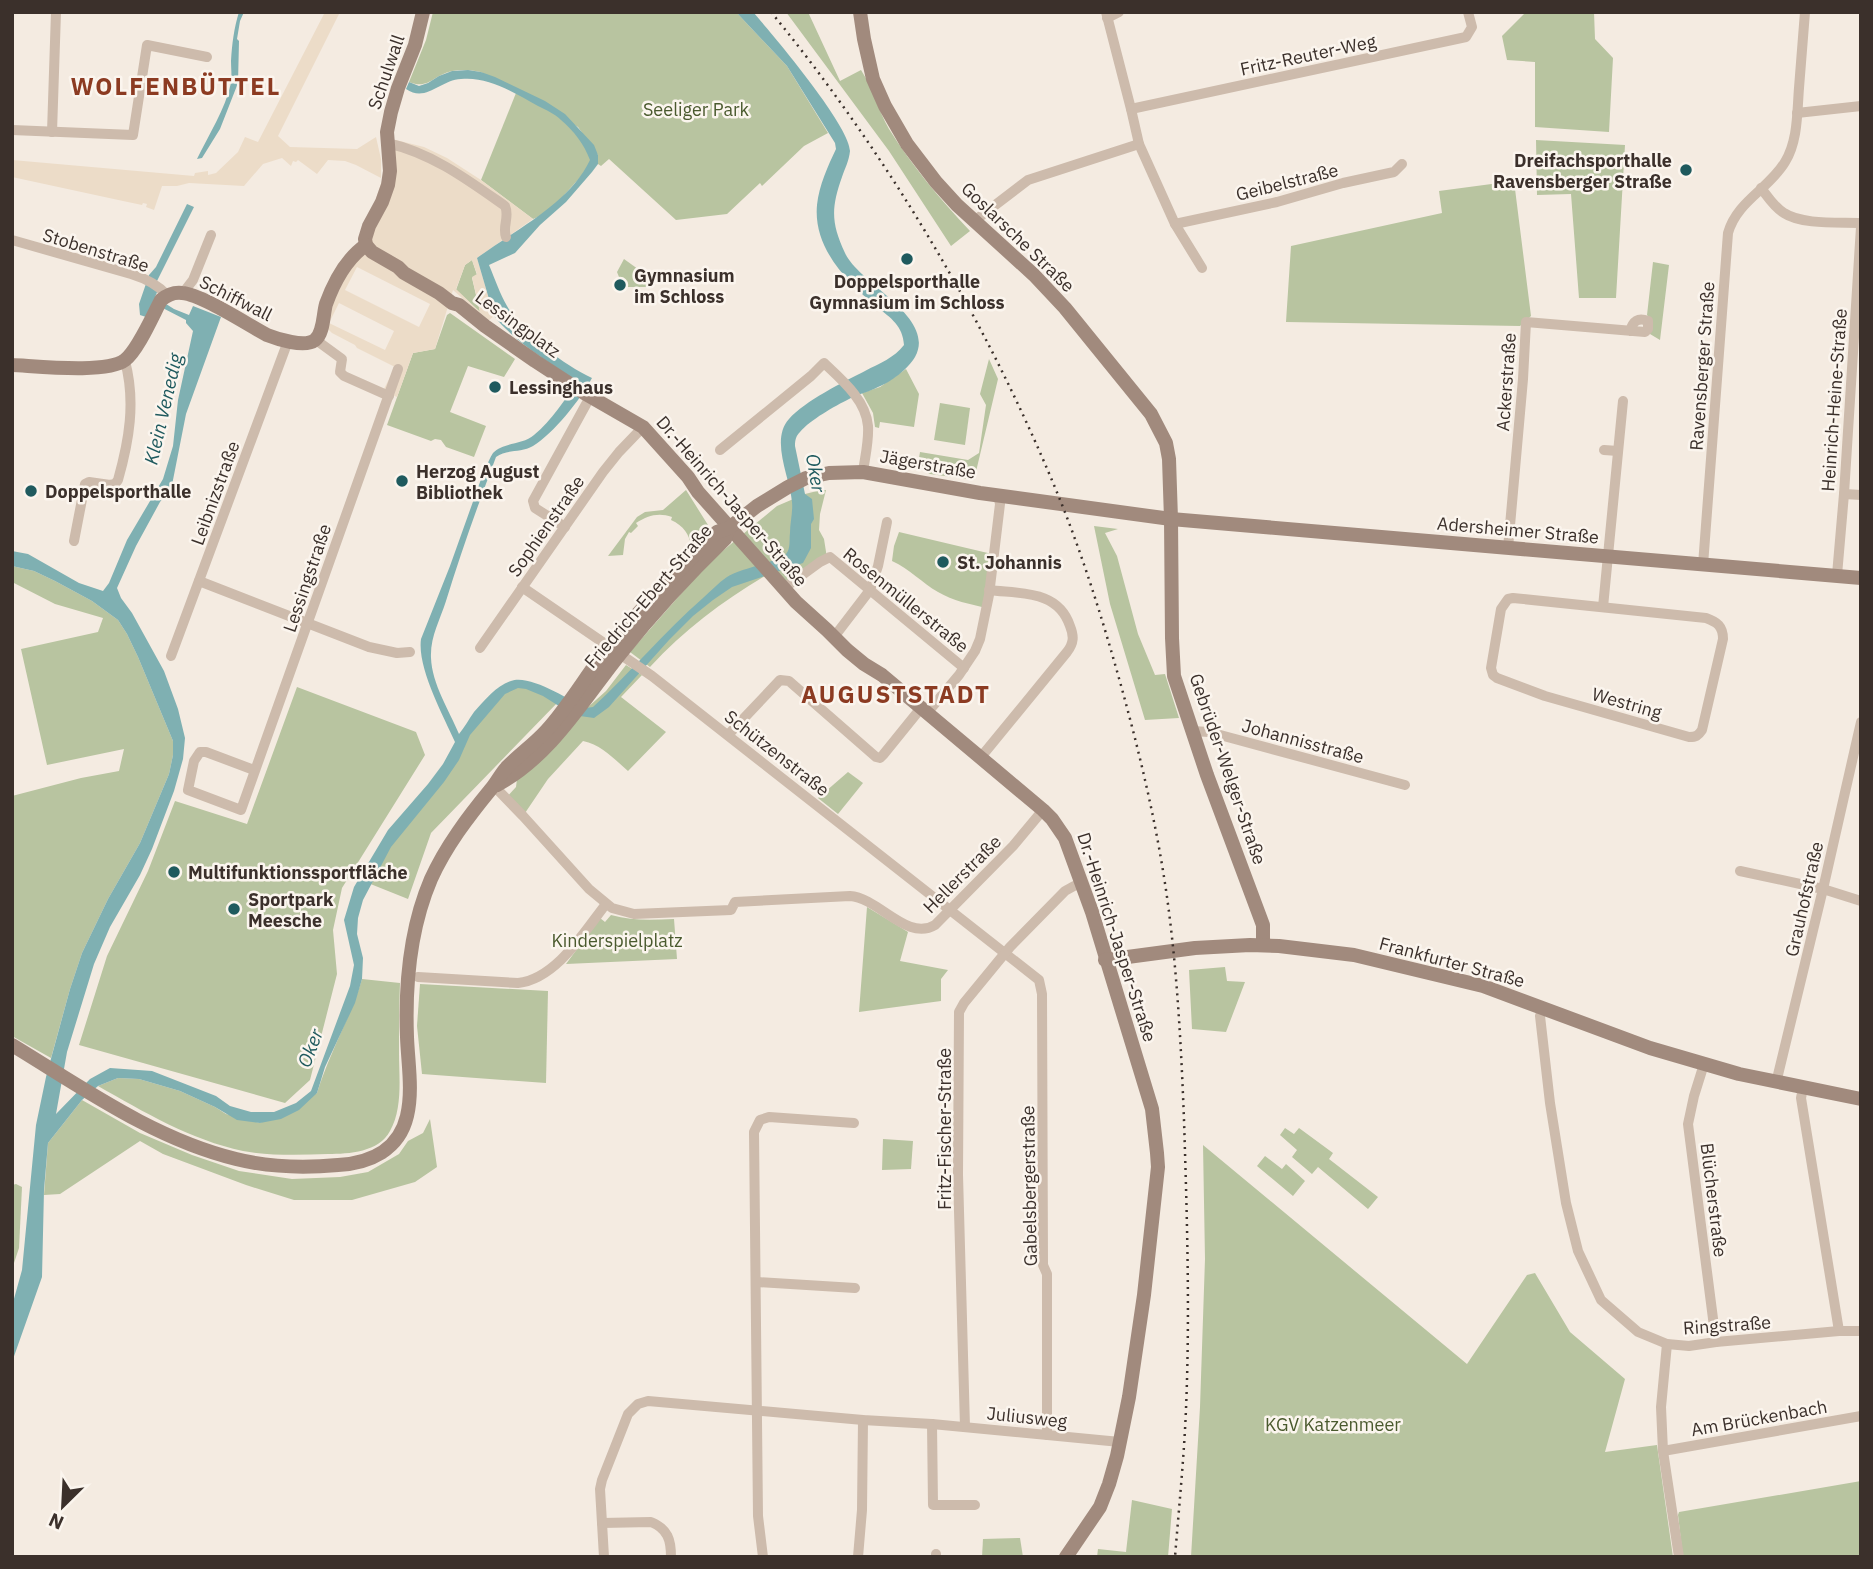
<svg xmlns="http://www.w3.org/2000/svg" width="1873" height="1569" font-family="'IBM Plex Sans',sans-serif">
	<rect width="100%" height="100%" fill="#f4ebe1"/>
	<g fill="#b8c4a0">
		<path d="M433,12H736L787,66L828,133L804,146L762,186L760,183L727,214L676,220L609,159L601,166L598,164V155L578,127L481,72C472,70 461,69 452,71C433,75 429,90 409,82L426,40Z"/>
		<path d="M786,12H808L840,81L861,70C873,88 878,110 889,129C912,166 940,199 970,231L951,246L889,151Z"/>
		<path d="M1526,12H1594L1595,39L1613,58L1609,132L1535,127V62L1507,60L1502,36Z"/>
		<path d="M516,93L554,111L586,144L593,163L548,213L533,219L481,180Z"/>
		<path d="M1536,140L1625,145L1616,298H1579L1571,194L1537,195Z"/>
		<path d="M1514,181L1531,316L1520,326L1286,322L1291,246L1442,213L1439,191Z"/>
		<path d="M624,259L649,277V285L647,287H623L617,272Z"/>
		<path d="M472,260L477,275L472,278L480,312L456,290L465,265Z"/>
		<path d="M1653,262L1669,265L1660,340L1650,334L1651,320L1647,315Z"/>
		<path d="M450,313L515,359L504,377L468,366L450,412L486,426L474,457L446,447L441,440L435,439L431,441L387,425L413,353L435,349L447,315Z"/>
		<path d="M989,359L998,379L974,480L930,474L924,471L918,464L920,452L968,460L979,453L986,405L980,394Z"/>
		<path d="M906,369L919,394L914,427L880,422L879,428L875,427L873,413L862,393L880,387Z"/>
		<path d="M940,403L970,408L965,445L934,440Z"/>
		<path d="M686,490L708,525L707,532L692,548C689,534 684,526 671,520L672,517C658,512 647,516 636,523L638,526L631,533L629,532L625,539L623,555L608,556L637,517L645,512L663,510Z"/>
		<path d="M821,490H826L820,514L819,530L824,539L827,558L787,586L765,576C723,601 684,630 650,667L630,652L708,563L777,506L805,494Z"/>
		<path d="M1094,526L1118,529L1105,533L1117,556L1138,634L1155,675L1165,674L1179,718L1145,720L1110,604Z"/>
		<path d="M899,532L992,554L986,608C970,604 953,601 938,592C922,583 910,569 892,561L894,546Z"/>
		<path d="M12,566L34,571L55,581L92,601L118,620L127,634L138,657L173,741V755L169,774L140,843L108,899L82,953L70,989L51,1058L12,1036V796L81,778L119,771L124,749L47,765L21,649L98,632L103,618L55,604L12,582Z"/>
		<path d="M626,665L642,675L621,697L666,732L628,771C614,759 602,745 583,741L548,779L523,816L506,798L516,787L517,779L587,708L606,691Z"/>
		<path d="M512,685H528L559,701L431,833L408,899L358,879L446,766L458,743Z"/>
		<path d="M297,687L416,732L425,755L342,888L333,930L337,974L310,1080L285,1103L79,1045L107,956L148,871L175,801L247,824Z"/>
		<path d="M848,772L863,783L838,814L818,798Z"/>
		<path d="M867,907L908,932L900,961L948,970L941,979V1001L859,1012Z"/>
		<path d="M611,915C632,921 652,920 674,919L677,959L566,964L600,918L605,922Z"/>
		<path d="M1225,967L1227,981L1245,982L1226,1032L1192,1029L1189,970Z"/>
		<path d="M362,979L400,983C399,1006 399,1029 399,1052C399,1077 403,1108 390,1131C379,1152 349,1154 328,1154C300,1155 271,1156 243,1151C191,1140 144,1112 98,1086L118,1078L139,1079L180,1091L215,1107L226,1114L260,1123L317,1093C329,1054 350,1018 362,979Z"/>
		<path d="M420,984L548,991L546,1083L422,1074L417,1026Z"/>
		<path d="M82,1100L140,1133L192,1155L239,1171L292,1179L340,1177L368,1172L399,1154L408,1141L423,1133L430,1119L437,1167L415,1182L352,1200H294L246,1185L163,1154L140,1141L60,1194L44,1195L48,1143Z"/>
		<path d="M1285,1128L1294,1134L1299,1128L1333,1153L1329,1159L1378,1197L1368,1209L1318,1167L1312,1174L1292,1157L1297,1150L1280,1135Z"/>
		<path d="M883,1139L913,1141L911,1169L882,1170Z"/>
		<path d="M1203,1145L1467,1364L1527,1275L1535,1273L1570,1332L1625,1379L1605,1452L1657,1445L1673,1557H1191L1200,1407L1205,1259Z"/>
		<path d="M1265,1156L1282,1169L1286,1164L1305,1181L1293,1196L1257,1166Z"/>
		<path d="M16,1184L22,1187L19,1248L12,1269V1185Z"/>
		<path d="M1861,1481V1557H1683L1678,1515L1679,1512Z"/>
		<path d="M1132,1500L1172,1509L1168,1557H1097L1098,1549L1126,1552Z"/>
		<path d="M1020,1538L1023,1557H982L983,1539Z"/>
	</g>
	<g fill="#ecdcc8" fill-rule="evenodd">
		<path d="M325,12H340L278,136L290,147L357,149L376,137L381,159V178L356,165L345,161L328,160L317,174L298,160L296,162L293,161L291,166L282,158L263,164L244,186L189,183L177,186H162L154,210L146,207L147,204L143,203L142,205L123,201L12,177V160L194,176L195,173L208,171V175L216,173L238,152L245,137L258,142Z"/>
		<path d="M396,140L424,147L447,158L481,180L533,219L477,258L494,316L488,321L453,290L435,349L413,353L397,397L383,391L395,367L357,348L355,345L332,333L325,326L326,317L358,251ZM472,260L477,274L472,277L480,312L456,289L465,265ZM357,267L430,304L419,327L345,290ZM339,303L394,331L385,350L329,323Z"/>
	</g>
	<g fill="#7fb0b2">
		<path d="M239,12H244L240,21L237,39L239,41L238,83L220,129L202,158L197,159C209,134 225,110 231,83C232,76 231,68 231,61C232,44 234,28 239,12Z"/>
		<path d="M736,12H753C773,35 850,126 850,151C849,161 845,168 842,177C831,208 831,223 845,253C859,284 937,317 915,357C908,369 891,382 878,387C869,392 858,394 849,399C835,406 810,420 800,432C796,436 795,440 795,446L805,494L812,499L814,519L811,524V548L803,563L732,587L713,600L693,616L669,640L609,707L594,718L573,715L543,696L526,689L518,688L505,694L470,735L459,760L444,782L391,847L363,900L358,918L357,934L363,958L362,979L355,1003L325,1067L317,1093L299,1110L281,1119L260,1123L237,1120L215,1107L180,1091L139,1079L118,1078L98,1086L82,1100L48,1143L44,1190L42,1277L12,1362V1306L22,1270L36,1125L46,1077L70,989L82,953L108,899L140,843L169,774L173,755V741L138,657L127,634L118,620L92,601L55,581L34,571L12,566V551L28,554L79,583L103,591L109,583L127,540L163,479L173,446L178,400L193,331L186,323V320L153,303L146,317L140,315L139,304L149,275L156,267L187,204L194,207L154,287L158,290L155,297L174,309L189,315L193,306L221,317L186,414L172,485L160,502L136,546L117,588L121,598L132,613L164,671L178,709L185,738L183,759L174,791L152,849L140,875L110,927L94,964L67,1052L56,1114L90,1079L110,1068L152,1071L216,1096L230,1106L251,1112H274L296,1103L311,1091L350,986L354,965L344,920L354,887L388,830L428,784L443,764L455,742C443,715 417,668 421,639L450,566L485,468C488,464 490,457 493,453C503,442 523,445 534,435C552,420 564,400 578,382C549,362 516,343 494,316L477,258C516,229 569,204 590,160C584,144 574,131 561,120C555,114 546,110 538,106C515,93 488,76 461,79C440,80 426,103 406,89L409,82L419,86L428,83L439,76L452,71L468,70L481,72L495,77L545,101L565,114L594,145L598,155V164L592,172L566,202L540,225L515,253L489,265C495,279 500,294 507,306C524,335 563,364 592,378C581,399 553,434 533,446C521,453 507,449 496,457C478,505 461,552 446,601C440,620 430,637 431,658C432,684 449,710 459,734C464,728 469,719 474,712C484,701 497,685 511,681C530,674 569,700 586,708L593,707C631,672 664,632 703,598C711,591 718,583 727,577C739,569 781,561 786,554C791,548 789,540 790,533C790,523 793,512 792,502C790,477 770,440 789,419C805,401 843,382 865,371C880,363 894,358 904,345C903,326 891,318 877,307C847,282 813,248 817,205C819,185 828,166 836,149L835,143L787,66Z"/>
	</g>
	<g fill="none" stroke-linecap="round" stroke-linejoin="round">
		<g stroke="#cdbbac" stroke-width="10">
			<path d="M1106,12L1131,109L1139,144L1175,224L1202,268"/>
			<path d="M1107,18L1119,12"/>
			<path d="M1131,109L1466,37L1472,27L1468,12"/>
			<path d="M1797,113L1861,106"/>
			<path d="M12,130L133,135L147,45L207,57"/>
			<path d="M52,132L56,12"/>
			<path d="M387,143C432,153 468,180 505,206C510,217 502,226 506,237"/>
			<path d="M1761,188C1768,197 1774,207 1784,213C1802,225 1839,222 1861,223"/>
			<path d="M973,222L1028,180L1139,144"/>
			<path d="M1175,224L1277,202L1343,183L1394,172L1402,164"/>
			<path d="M12,240L131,274C144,278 158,285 167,295"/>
			<path d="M183,293L193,280L211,235"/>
			<path d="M316,340L342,359L340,372L344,376L389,396"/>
			<path d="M720,450L811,376L824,363C842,380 866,400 868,426C869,441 865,457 863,472"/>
			<path d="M1604,450L1618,451"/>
			<path d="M1844,494L1861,495"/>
			<path d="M565,527L535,508L533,501L590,397"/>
			<path d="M74,541L85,484L89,482L110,485L115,484L118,480C129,441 136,402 125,361"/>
			<path d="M1508,548L1523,379L1526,322L1645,332L1648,329V321C1638,317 1633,321 1630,331"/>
			<path d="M1703,565L1728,233C1737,201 1769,189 1785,162C1798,141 1797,113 1799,88C1801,63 1803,38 1805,12"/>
			<path d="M1837,575L1844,494L1861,227"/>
			<path d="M199,581L369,647L397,653L410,652"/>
			<path d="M522,587L652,676L1039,980L1042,994L1043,1265L1047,1274V1435"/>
			<path d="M783,589L820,562L830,557L964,668"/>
			<path d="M1513,598L1706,618C1717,622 1723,626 1723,639L1702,730C1698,736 1696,737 1689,737L1545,696L1497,678L1493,675L1491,668L1501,609L1508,599Z"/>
			<path d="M1603,607L1623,401"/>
			<path d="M834,637L870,590L878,566L887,522"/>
			<path d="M480,648L603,472L619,452L643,427"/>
			<path d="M171,656L288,341"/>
			<path d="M927,713L959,675L975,651L980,639L989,595L1000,504L998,495"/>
			<path d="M1192,731L1209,732L1405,785"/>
			<path d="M728,735L780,680L789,681L876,757L880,758L883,755L921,708"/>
			<path d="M981,757L1067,652C1074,643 1074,636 1070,626C1058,590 1021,594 989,590"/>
			<path d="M254,770L206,752H200L194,761L188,790L241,810L398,369"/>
			<path d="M494,786L523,816L589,889L612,908L634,914L731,910L735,902L850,896C879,898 907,942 935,925L1013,846L1043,810"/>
			<path d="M1740,871L1823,889L1861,901"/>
			<path d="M418,977L518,983C556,979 584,932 606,904"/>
			<path d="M1543,1008L1540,1016L1550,1103L1566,1203L1578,1251L1601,1300L1638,1332L1667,1344L1689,1346L1716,1342L1839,1331L1801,1098L1803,1088"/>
			<path d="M1704,1064L1694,1096L1688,1124L1716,1342"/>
			<path d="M1776,1083L1823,889L1861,722"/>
			<path d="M757,1282L855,1288"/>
			<path d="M1839,1331H1861"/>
			<path d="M1667,1344L1661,1407L1663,1451L1679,1557"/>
			<path d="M932,1424L933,1505H975"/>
			<path d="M965,1427L958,1175L959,1012L964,1003L1010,947L1065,891L1074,886L1082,884"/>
			<path d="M1663,1451L1861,1416"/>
			<path d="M602,1523L651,1522C668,1529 671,1540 671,1557"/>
			<path d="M936,1554V1557"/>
			<path d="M604,1557L600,1489L602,1480L628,1414L638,1404L648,1401L863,1420L932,1424L1120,1442"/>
			<path d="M763,1557L758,1516L754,1132L760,1120L769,1117L854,1123"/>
			<path d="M858,1557L862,1510L863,1420"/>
		</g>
		<g stroke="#a18a7d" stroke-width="14">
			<path d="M423,12L415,45L398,88L391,112L387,132L390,171L388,185L382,202L369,226L365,239L366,245L372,252L398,267L404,273L439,293L452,303L459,305L485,326L535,361L584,393L643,427L688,477L698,492L796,602L827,630L847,650L864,664L882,675L1043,810L1052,819L1065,838L1092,912L1152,1109L1157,1153L1158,1167L1144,1295L1129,1397L1117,1456L1109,1484L1100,1507L1066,1557"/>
			<path d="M860,12L864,39L873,79L885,106L907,144L936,182L957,205L1034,275L1065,308L1151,414L1166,443L1169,459L1171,519L1172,638L1174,676L1207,775L1263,925V945"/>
			<path d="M12,365C36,366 107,374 125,360C138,350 153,315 161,300C167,295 174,292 182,293C201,294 248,325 267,335C277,339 305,348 315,340C324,333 323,314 326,304C334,282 347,258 366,245"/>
			<path d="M497,785C551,756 583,700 620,654C652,614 688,575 725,539L729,528"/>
			<path d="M1105,960L1195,948L1250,945L1279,946L1354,955L1483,986L1650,1048L1739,1074L1861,1099"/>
			<path d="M12,1045C83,1088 154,1139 236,1159C268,1167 305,1168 338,1165C370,1163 399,1150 407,1116C413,1091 408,1063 407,1037C405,984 410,928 431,879C446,846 468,817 491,789C497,782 501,773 508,766C520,754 534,744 546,731C570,705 588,672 611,644C644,605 681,568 717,532L729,528L757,506L788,487L806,478L829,473L863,472L980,493L1171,519L1861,578"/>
		</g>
		<path stroke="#3b302b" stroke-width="2.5" stroke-dasharray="2 5" stroke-linecap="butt" d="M771,12C884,150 982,314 1051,478C1080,546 1102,617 1122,689C1140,755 1156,822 1166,890C1177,966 1181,1043 1184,1120C1187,1216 1190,1312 1186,1409C1184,1458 1179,1507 1175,1557"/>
	</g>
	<g fill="#1f5a5e" stroke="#fbf5ee" stroke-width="2.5">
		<circle cx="1686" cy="170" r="7"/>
		<circle cx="907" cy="259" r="7"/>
		<circle cx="620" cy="285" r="7"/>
		<circle cx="495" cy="387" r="7"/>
		<circle cx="402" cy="481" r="7"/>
		<circle cx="31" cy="491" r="7"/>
		<circle cx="943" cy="562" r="7"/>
		<circle cx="174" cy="872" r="7"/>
		<circle cx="234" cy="909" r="7"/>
	</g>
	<g text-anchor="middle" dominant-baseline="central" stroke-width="5" stroke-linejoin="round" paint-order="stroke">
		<g font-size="18" fill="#3b302b" stroke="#fbf5ee">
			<text transform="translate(1308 55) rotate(-12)">Fritz-Reuter-Weg</text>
			<text transform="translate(386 72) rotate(-71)">Schulwall</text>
			<text transform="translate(1287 182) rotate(-14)">Geibelstraße</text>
			<text transform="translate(1018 237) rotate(44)">Goslarsche Straße</text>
			<text transform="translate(96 250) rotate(17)">Stobenstraße</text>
			<text transform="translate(236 298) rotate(27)">Schiffwall</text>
			<text transform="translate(518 324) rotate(36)">Lessingplatz</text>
			<text transform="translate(1702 366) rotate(-86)">Ravensberger Straße</text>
			<text transform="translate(1506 382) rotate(-86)">Ackerstraße</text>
			<text transform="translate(1834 400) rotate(-86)">Heinrich-Heine-Straße</text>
			<text transform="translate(928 464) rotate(10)">Jägerstraße</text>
			<text transform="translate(215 493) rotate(-70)">Leibnizstraße</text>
			<text transform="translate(732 501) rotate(49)">Dr.-Heinrich-Jasper-Straße</text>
			<text transform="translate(546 526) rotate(-55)">Sophienstraße</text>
			<text transform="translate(1518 530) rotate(5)">Adersheimer Straße</text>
			<text transform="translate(307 578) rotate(-71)">Lessingstraße</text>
			<text transform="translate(648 596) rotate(-49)">Friedrich-Ebert-Straße</text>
			<text transform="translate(906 600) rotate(39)">Rosenmüllerstraße</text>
			<text transform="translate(1627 703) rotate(16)">Westring</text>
			<text transform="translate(1303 741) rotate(15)">Johannisstraße</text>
			<text transform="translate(777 753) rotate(38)">Schützenstraße</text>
			<text transform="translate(1228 769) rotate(71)">Gebrüder-Welger-Straße</text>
			<text transform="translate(962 874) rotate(-45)">Hellerstraße</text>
			<text transform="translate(1804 899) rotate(-77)">Grauhofstraße</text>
			<text transform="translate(1117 937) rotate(72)">Dr.-Heinrich-Jasper-Straße</text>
			<text transform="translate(1452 962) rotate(15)">Frankfurter Straße</text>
			<text transform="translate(944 1129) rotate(-90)">Fritz-Fischer-Straße</text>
			<text transform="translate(1029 1186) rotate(-91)">Gabelsbergerstraße</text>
			<text transform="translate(1714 1200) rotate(83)">Blücherstraße</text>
			<text transform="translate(1727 1325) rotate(-4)">Ringstraße</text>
			<text transform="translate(1027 1417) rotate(6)">Juliusweg</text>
			<text transform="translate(1759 1418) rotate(-10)">Am Brückenbach</text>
		</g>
		<g font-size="18" fill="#4a5a2e" stroke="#fbf5ee">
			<text x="696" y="109">Seeliger Park</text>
			<text x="617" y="940">Kinderspielplatz</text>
			<text x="1333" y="1424">KGV Katzenmeer</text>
		</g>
		<g font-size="18" font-weight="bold" fill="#3b302b" stroke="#fbf5ee" text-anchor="start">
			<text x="1672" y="160" text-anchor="end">Dreifachsporthalle<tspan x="1672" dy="21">Ravensberger Straße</tspan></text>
			<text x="634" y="275">Gymnasium<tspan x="634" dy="21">im Schloss</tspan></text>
			<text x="907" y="281" text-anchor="middle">Doppelsporthalle<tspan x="907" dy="21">Gymnasium im Schloss</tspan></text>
			<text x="509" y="387">Lessinghaus</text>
			<text x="416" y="471">Herzog August<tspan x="416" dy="21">Bibliothek</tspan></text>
			<text x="45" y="491">Doppelsporthalle</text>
			<text x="957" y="562">St. Johannis</text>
			<text x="188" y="872">Multifunktionssportfläche</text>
			<text x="248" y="899">Sportpark<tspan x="248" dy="21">Meesche</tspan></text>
		</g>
		<g font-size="19" font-style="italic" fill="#1f5a5e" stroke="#fbf5ee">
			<text transform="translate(163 409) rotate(-77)">Klein Venedig</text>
			<text transform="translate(816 473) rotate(80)">Oker</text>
			<text transform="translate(310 1048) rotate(-69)">Oker</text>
		</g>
		<g font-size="24" font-weight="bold" letter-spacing="2" fill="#8c3b22" stroke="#fbf5ee">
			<text x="176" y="86">WOLFENBÜTTEL</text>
			<text x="896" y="694">AUGUSTSTADT</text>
		</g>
	</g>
	<rect width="1873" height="1569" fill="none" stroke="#3b302b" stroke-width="28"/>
	<g transform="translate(63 1506) rotate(204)" stroke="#fbf5ee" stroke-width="5" paint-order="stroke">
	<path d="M0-5L12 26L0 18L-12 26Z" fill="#3b302b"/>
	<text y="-10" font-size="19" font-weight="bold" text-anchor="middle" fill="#3b302b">N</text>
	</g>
</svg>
